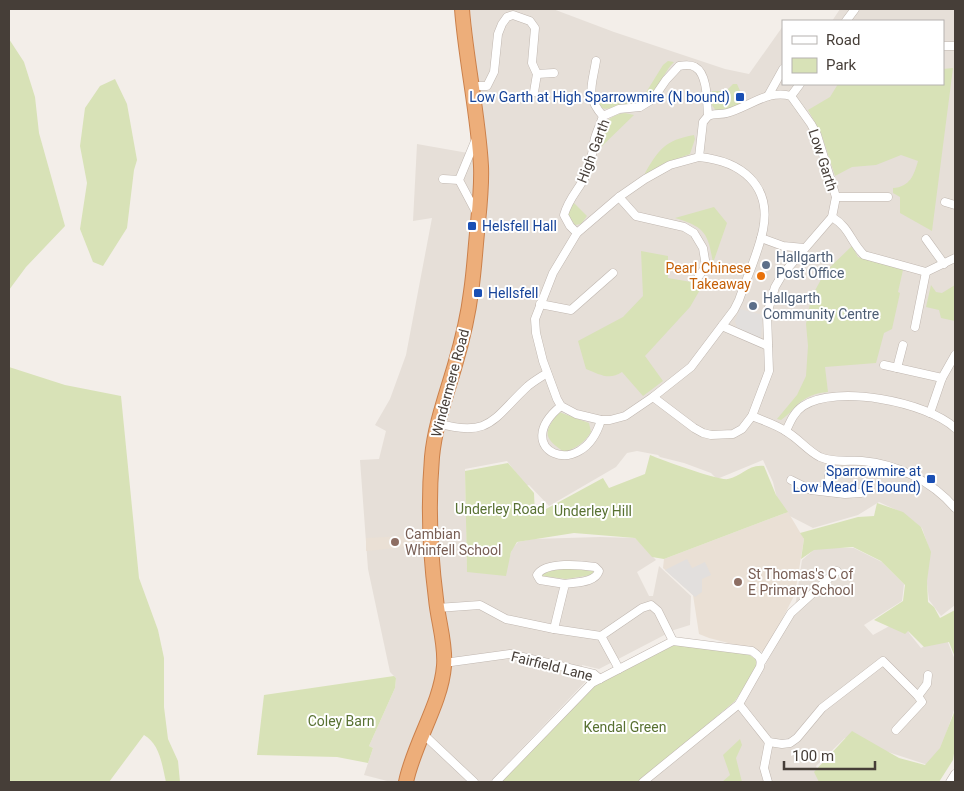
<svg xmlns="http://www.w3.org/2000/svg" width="964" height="791" font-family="Roboto,sans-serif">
	<rect width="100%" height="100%" fill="#f3eee9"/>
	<g fill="#e6dfd8">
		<path d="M470,9H553L614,32L725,69L749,74L783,26V84H943V21H832L840,9H955V605L941,616L929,600L926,575L930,551L922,528L903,513L879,502L858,515L813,528L780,511L773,482L763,460L717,479L711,473L684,463L660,457L658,455L637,451L627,453L616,467L549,506L529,485L526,486L507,461L465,469L467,569L505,573L512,549L518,542L533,539L600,537L635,538L656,560L637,572L649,596H653L659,566L691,596L690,625L674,630L599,669L582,665L581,675L586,681L490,782H391L364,775L373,748L369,746L395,688L396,678L390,672L368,569L360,460L379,459L386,431L375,425L390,399L406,355L432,218L413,221L417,144L468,153L488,154L478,86Z"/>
		<path d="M816,548H854L882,562L904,584L902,601L864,625L873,635L904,618L909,633L921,648L945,635L955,660V707L942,746L928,765L845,738L816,766L822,782H646L738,708L763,669L791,618L796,601L802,560Z"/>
	</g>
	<g fill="#eae0d5">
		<path d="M788,512L804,539L795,594L767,649L763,652L709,638L699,634L693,595L663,568L664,559Z"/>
		<path d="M426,535L424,545L366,551V538Z"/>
	</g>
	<g fill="#d8e2b7">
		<path d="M9,39L24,62L35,97L39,133L65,226L26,267L9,290Z"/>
		<path d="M668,61L674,62C661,74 657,99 639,104C633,106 625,104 619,106C612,107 607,111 599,107L595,98H636L645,94L663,65Z"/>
		<path d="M953,68L932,231L900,213V197L893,193V188C910,187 914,175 918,161L901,155L876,165L852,167L835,176L821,133L808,110L830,97L838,84H943V69Z"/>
		<path d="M115,79L127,104L137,160L134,170L127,228L103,266L93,262L80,229L87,183L80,146L85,108L100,86Z"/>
		<path d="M733,84H737L745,102L726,111L717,112L711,104L712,91H726Z"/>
		<path d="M625,113L634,115L601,147C598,130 606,115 625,113Z"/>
		<path d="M694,135L695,139L690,154L663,164L644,175C658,150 665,140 694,135Z"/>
		<path d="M572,201L587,216L581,224L575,225L568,215Z"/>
		<path d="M714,207L727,223L713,263C708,233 705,227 675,218Z"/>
		<path d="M852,246L858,257L903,270L898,292L900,293L892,329L884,333L876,363L825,367L828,392C815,393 805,397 796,406C791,411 787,416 781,420L777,419L797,395L806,376L808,346L806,324L811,298L825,272Z"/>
		<path d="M641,251L668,256V278L697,283L701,288L690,307L645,356L663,381L643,396L622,372C609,381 599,374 586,369L578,341L623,317L643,296Z"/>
		<path d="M931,285L936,292L942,293L955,285V321L941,318L939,310L926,307Z"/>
		<path d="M9,367L65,385L121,396L139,578L158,630L164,658V707L168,739L178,761L180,782H166C162,765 160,744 144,735L109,782H9Z"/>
		<path d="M559,412L589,423L591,432C585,442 575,449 564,452C542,437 544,432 559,412Z"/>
		<path d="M650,455C662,460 719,481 728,479C741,477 748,464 764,466L776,495L788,512L664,559L652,557L635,538L574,533L517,542L511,552L506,576L467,572L465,471L508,463L534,493L535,515L603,478L609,488L645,474Z"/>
		<path d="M877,503L903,512L921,527L931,552L927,581L928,602L934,607L940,618L955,610V657L949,642L924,647L908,631L905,634L874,620L903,601L905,585L881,561L853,547L814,550L801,559L804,539L800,533L858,517L874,516Z"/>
		<path d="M558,568H574L593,570L595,572L592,575L566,579L542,576V573Z"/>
		<path d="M674,644L748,654L757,660L755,671L735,701L639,782H499L594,686Z"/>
		<path d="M394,676L396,678L395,688L369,746L373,748L368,763L337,757L257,755L264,695Z"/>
		<path d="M955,710V747L953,760L939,782H819L814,772L852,731L899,758L925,765L940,748Z"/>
		<path d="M740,739L742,745L736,758L742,782H722L730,775L723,755Z"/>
	</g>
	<g fill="#e2dfdd">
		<path d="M740,309L763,315L761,337L759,338L737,328L735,321Z"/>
		<path d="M687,559L692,568L705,562L711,575L702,579V592L695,597L665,570Z"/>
	</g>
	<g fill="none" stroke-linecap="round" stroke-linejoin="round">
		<defs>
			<g id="street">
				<path d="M846,21L855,9"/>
				<path d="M943,46H955"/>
				<path d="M596,61C592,86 585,96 603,116"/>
				<path d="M537,74L554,73"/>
				<path d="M472,88L478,86H487L494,72L498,34L502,24L507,17L513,15L530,21L535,28L532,63L537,74L534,92"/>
				<path d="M768,96L783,69"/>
				<path d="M791,96L800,84"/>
				<path d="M476,139L459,180L477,214"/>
				<path d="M699,157C741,161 772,185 763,230C758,254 747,277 739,300L734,310L691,367L653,397L625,416L610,420H601L576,414L561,406L557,399L543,361L536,333L535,319L553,273L577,233L619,197L645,179L670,165Z"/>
				<path d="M443,179L459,180"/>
				<path d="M619,197L636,216L684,227L694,233L703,248L706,266L699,276"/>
				<path d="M836,197H888"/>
				<path d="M945,202L955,205"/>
				<path d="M832,217C850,228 850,241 864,255L926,272L955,258"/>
				<path d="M577,233L570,226L564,215C569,197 579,190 587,173C592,162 592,150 595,138C597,131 601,123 603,116L619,109L640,107L653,99L666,80L679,66C684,65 690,64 695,67C708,74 707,103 708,116L703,122L699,157"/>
				<path d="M761,238L783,246L804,248"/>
				<path d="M926,239L944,264"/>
				<path d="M540,304L571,310L613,273"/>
				<path d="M722,326L768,346"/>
				<path d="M915,327L926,272"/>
				<path d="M884,365L942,378"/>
				<path d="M897,368L903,345"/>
				<path d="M653,397L694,428L703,433L711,435L733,434L742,429L752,416L769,371L767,314L775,287L782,275L832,217L836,197L817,135L811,124L791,96C768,89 749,107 727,113C721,115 714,113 708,116"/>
				<path d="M561,406C508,449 582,484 601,420"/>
				<path d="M930,413L942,378L955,355"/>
				<path d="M752,416C764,421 777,425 787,432C799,439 808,451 820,457C833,463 849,460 862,461C897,464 932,481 955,508"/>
				<path d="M437,423C491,439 494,417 528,386C534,381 541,377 547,373"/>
				<path d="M786,431C790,422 794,412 803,406C836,384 927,402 955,428"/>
				<path d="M791,480L811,490L845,494L861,493"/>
				<path d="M827,491L831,461"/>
				<path d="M437,608L480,605L506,619L554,629L601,636L619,669"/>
				<path d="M554,629L565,584C576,582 595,583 599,571L595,567C582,565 545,561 537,575L540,580L565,584"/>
				<path d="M601,636L642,608L651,605L658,611L673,641"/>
				<path d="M762,661L791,613L837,571"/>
				<path d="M444,663L510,654L594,674L600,679"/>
				<path d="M918,696L927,684L928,675"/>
				<path d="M739,704L769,742L782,744L790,743L797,738L822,708L883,661L918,696L922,702L896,730"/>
				<path d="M422,733L474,782"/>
				<path d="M496,782L592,683L673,641L752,651C759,656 762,658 760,667L739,704L643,782"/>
				<path d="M768,782L764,768L769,742"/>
				<path d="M950,782L955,774"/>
			</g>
			<path id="highway" d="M406,782C414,743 441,704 444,666C446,644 438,621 436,599C430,553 428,504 432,457C435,425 446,396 455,365C462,341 468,317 471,292C474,272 475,253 477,233C479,211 482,188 481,166C478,113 466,61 462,9"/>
		</defs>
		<use href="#street" stroke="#c0b7b0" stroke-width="9"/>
		<use href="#highway" stroke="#cb804b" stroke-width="16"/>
		<use href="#street" stroke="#fff" stroke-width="8"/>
		<use href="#highway" stroke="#edae7a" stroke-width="14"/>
	</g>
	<g fill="#1a4fb4" stroke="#fff" stroke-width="2">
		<rect x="735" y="92" width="10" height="10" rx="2.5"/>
		<rect x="467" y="221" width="10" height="10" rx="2.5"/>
		<rect x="473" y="288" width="10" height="10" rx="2.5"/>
		<rect x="926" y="474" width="10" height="10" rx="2.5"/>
	</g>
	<g fill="#5c6f8a" stroke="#fff" stroke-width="2">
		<circle cx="766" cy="265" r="5"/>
		<circle cx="753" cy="306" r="5"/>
	</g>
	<circle fill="#e8710a" stroke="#fff" stroke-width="2" cx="761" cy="276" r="5"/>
	<g fill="#8d6e63" stroke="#fff" stroke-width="2">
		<circle cx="395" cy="542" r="5"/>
		<circle cx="738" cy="582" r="5"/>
	</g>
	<g text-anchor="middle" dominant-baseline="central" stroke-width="4" stroke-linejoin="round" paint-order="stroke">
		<g font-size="14" fill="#164399" stroke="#fff" text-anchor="end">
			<text x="730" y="97">Low Garth at High Sparrowmire (N bound)</text>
			<text x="482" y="226" text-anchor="start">Helsfell Hall</text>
			<text x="488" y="293" text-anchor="start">Hellsfell</text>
			<text x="921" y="471">Sparrowmire at<tspan x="921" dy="16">Low Mead (E bound)</tspan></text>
		</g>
		<g font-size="14" fill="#463e38" stroke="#fff">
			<text transform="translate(593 151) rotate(-69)">High Garth</text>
			<text transform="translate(823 160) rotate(72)">Low Garth</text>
			<text transform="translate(450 383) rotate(-75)">Windermere Road</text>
			<text transform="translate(552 666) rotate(14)">Fairfield Lane</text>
		</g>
		<g font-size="14" fill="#4e5e75" stroke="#fff" text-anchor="start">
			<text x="776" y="257">Hallgarth<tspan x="776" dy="16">Post Office</tspan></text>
			<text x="763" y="298">Hallgarth<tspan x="763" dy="16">Community Centre</tspan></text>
		</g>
		<g font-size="14" fill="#c56008" stroke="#fff" text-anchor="end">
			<text x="751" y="268">Pearl Chinese<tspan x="751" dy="16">Takeaway</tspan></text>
		</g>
		<g font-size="14" fill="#587132" stroke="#fff">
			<text x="500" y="509">Underley Road</text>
			<text x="593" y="511">Underley Hill</text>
			<text x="341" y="721">Coley Barn</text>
			<text x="625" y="727">Kendal Green</text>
		</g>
		<g font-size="14" fill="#785e54" stroke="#fff" text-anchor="start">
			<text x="405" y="534">Cambian<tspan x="405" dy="16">Whinfell School</tspan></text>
			<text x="748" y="574">St Thomas's C of<tspan x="748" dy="16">E Primary School</tspan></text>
		</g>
	</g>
	<rect width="964" height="791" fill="none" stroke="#463e38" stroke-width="20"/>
	<rect x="782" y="20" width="162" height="65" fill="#ffffff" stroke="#b5b2af"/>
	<rect x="792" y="36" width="25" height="8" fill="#ffffff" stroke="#b5b2af"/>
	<text x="826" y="45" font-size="15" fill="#463e38">Road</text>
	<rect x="792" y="58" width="25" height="15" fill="#d8e2b7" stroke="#b5b2af"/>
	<text x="826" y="70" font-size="15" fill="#463e38">Park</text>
	<path d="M784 761v8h91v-8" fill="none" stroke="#463e38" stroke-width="2.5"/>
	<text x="792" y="761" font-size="15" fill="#463e38" stroke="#ffffff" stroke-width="4" paint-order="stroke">100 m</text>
</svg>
